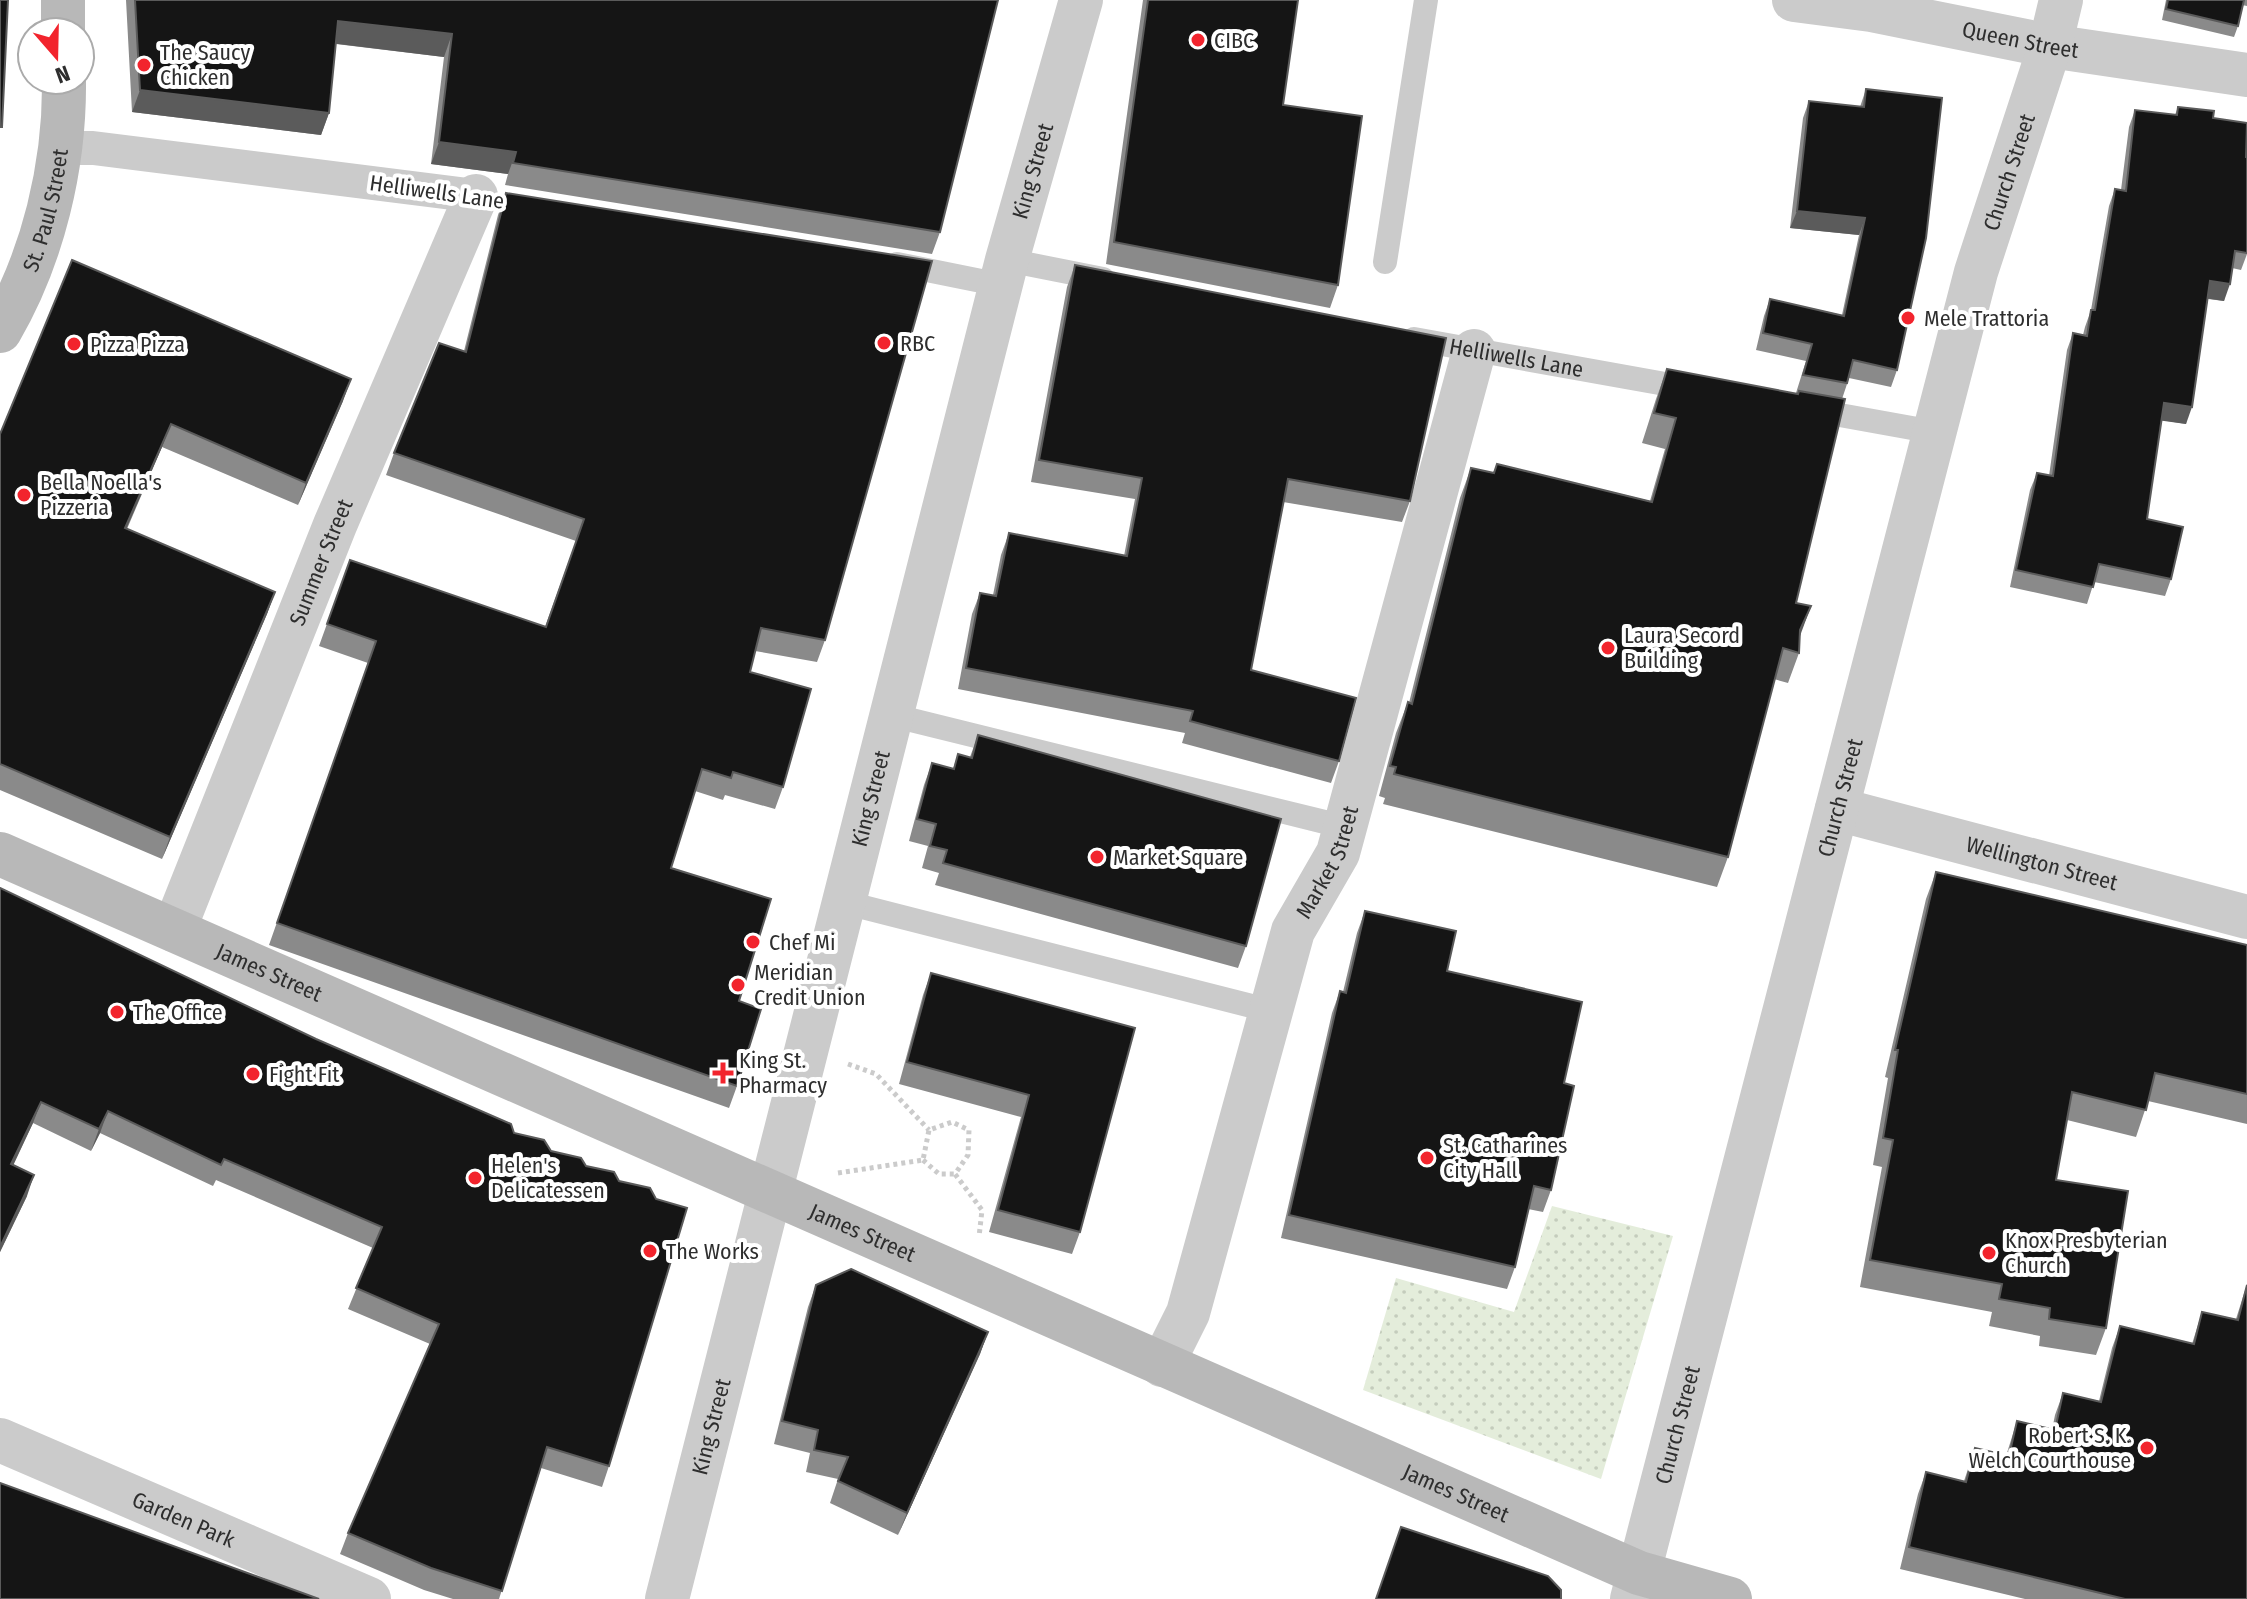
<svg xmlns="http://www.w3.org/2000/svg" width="2247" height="1599" font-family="'Fira Sans Condensed',sans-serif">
	<defs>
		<pattern id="garden-dots" width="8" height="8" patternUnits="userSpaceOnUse" patternTransform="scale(2)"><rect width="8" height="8" fill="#e4eddb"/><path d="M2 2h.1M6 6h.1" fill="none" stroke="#c4ccbc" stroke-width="1.8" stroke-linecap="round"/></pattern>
	</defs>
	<rect width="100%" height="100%" fill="#fff"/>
	<path fill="url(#garden-dots)" d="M1552,1206L1673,1236L1601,1479L1363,1390L1396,1278L1514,1312Z"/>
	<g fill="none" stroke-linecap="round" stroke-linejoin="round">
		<g stroke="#cbcbcb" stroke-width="5" stroke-dasharray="4 4" stroke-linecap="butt">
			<path d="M848,1064L876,1074L929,1130"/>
			<path d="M923,1160L939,1174H955"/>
			<path d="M838,1173L923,1160L929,1130L952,1122L969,1130L968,1155L955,1174L982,1210L979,1237"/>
		</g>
		<g stroke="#cbcbcb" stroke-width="24">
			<path d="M1007,260L1103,279"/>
			<path d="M1385,262L1426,0"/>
			<path d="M897,264L1001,285"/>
			<path id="s1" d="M1414,339L1693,389"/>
			<path d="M1812,410L1934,432"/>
			<path d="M891,715L1345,827"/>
			<path d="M843,902L1271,1011"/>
		</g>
		<path stroke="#cbcbcb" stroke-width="34" d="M59,148H93L476,196"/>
		<g stroke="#cbcbcb" stroke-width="44">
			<path id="s2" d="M1794,0L1871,10L2050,46L2247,75"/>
			<path id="s3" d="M1837,809L2247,917"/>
			<path id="s4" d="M174,930L335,525L476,196"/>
			<path id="s5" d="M1162,1365L1188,1313L1293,931L1338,853L1474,351"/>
			<path id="s6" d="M0,1440L369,1599"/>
		</g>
		<g stroke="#cbcbcb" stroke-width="44">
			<path id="s7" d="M667,1599L1007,260L1081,0"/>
			<path id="s8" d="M1632,1599L1976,272L2050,46L2061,0"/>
		</g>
		<g stroke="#b8b8b8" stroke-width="44">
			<path d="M63,0V32"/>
			<path id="s9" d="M0,331C43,257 65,166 64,80"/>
			<path id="s10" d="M0,854L1639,1573L1730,1599"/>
		</g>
	</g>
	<g fill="#8a8a8a">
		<path d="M126,0H998L940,232L932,254L505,185L508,174L431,164L444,57L336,44L329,113L321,135L132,112Z"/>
		<path d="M1143,0H1298L1283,105L1338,285L1330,308L1106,264Z"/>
		<path d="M2166,0H2247V6L2242,5L2238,26L2234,37L2162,20Z"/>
		<path d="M1866,89L1897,370L1891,387L1849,378L1842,399L1796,603L1800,638L1799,653L1788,683L1774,679L1728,857L1717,887L1383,804L1385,798L1379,796L1396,733L1408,702L1409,703L1460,498L1471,468L1493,473L1497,464L1650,501L1665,449L1642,443L1656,399L1667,369L1798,394V393H1796L1806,361L1756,350L1764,316L1770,299L1842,315L1859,235L1790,228L1803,118L1809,101L1860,107Z"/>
		<path d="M2178,107L2213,118L2247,157V254L2241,270L2232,268L2224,301L2208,299L2186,424L2161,420L2147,519L2171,579L2165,596L2094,582L2087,604L2010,587L2030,490L2037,473L2049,476L2067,350L2073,333L2083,335L2085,327L2091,310L2109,206L2115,189L2121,190L2129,127L2135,110L2175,115Z"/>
		<path d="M506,193L825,640L817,662L755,651L750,672L783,787L775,809L725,795L723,800L695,791L671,868L739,1001L737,1086L729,1108L269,945L368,663L319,646L350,560L545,627L576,541L386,475L394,453L464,351L498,215Z"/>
		<path d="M1075,265L1410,501L1402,522L1283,502L1251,670L1339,761L1331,783L1182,743L1185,733L958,689L972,614L980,593L993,595L1001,555L1009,533L1124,556L1135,499L1031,482L1067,287Z"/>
		<path d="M343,401L298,505L162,447L127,529L275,592L267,614L162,859L0,790V434Z"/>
		<path d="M978,735L1246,946L1238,968L935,885L939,873L922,868L928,846L909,841L924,785L932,763L953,769L958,754L970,757Z"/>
		<path d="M1936,872L2247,945V1124L2148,1101L2136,1137L2067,1120L2056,1180L2106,1328L2096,1355L2039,1346L2040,1336L1989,1326L1992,1312L1860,1287L1882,1167L1873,1165L1888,1078L1885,1077L1926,899Z"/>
		<path d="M0,888L316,1039L609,1466L602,1487L541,1468L499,1599H453L424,1590L340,1554L348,1533L430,1344L348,1309L373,1248L216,1180L213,1186L100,1133L91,1151L33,1123L13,1165L27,1196L0,1252Z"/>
		<path d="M1365,911L1447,971L1564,1083L1551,1190L1543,1212L1528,1209L1515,1267L1507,1289L1281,1238L1332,1013L1340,991L1343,992L1357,933Z"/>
		<path d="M931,973L1135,1028L1080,1232L1072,1254L989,1232L1021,1117L899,1084L923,995Z"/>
		<path d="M2247,1284V1599H2025L1900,1569L1918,1494L1926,1472L1964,1481L1975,1448L2006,1456L2017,1421L2052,1430L2055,1415L2063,1393L2099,1401L2112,1348L2120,1326L2192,1344L2202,1312L2236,1319Z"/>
		<path d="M816,1285L988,1332L980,1354L898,1535L830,1503L838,1479L806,1472L810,1453L774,1444L808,1307Z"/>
	</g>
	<g fill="#5b5b5b">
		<path d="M338,21L452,34L444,57L330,43Z"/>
		<path d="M140,90L329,113L321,135L132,112Z"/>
		<path d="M439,142L516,152L508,174L431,164Z"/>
		<path d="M1797,211L1865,218L1859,235L1790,228Z"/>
		<path d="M2210,281L2230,284L2224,301L2204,298Z"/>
		<path d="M351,379L343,401L298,505L306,483Z"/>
		<path d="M2164,403L2192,407L2186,424L2157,420Z"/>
		<path d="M171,424L162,447L117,550L125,528Z"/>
		<path d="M275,592L267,614L162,859L170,837Z"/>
		<path d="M1811,606L1800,636V630Z"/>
		<path d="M41,1102L33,1123L4,1185L11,1164Z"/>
		<path d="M108,1111L100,1133L91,1151L99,1129Z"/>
		<path d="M34,1175L27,1196L0,1252V1247Z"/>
		<path d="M988,1332L980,1354L898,1535L907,1513Z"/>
	</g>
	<g fill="#151515" stroke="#5b5b5b" stroke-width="2">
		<path d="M0,0H8L2,127H0Z"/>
		<path d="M135,0H998L940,232L513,163L516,152L439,142L452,34L338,21L329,113L140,90Z"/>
		<path d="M1148,0H1298L1283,105L1362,116L1338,285L1114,242Z"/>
		<path d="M2168,0H2244L2238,26L2166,9Z"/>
		<path d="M1866,89L1942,98L1926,238L1897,370L1853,360L1847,383L1803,375L1812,344L1763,333L1770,299L1844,316L1865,218L1797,211L1809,101L1864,107Z"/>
		<path d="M2178,107L2214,111L2213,118L2247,123L2246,157H2247V253L2235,251L2230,284L2210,281L2192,407L2164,403L2147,519L2183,527L2171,579L2099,564L2093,587L2016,570L2037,473L2053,476L2073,333L2087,336L2091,310H2095L2115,189L2126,191L2135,110L2177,115Z"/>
		<path d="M506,193L932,261L825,640L761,628L750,672L811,689L783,787L733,772L731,778L702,769L671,868L771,899L739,1001L761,1009L737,1086L277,923L376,641L327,624L350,560L546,627L584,519L394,453L439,343L466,352Z"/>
		<path d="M72,260L351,379L306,483L171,424L125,528L275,592L170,837L0,764V434Z"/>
		<path d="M1075,265L1446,338L1410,501L1288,479L1251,670L1356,698L1339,761L1190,721L1193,711L966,668L980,593L996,596L1009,533L1127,556L1142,478L1039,460Z"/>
		<path d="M1667,369L1798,394L1799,391L1845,399L1796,603L1811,606L1800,630L1799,653L1783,648L1728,857L1394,774L1396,767L1390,766L1408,702L1412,704L1471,468L1494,473L1497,464L1652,502L1676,418L1654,413Z"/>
		<path d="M978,735L1281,819L1246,946L943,863L947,850L930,846L936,824L917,819L932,763L954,769L958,754L972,758Z"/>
		<path d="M1936,872L2247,945V1094L2155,1073L2146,1110L2072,1092L2056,1180L2128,1191L2106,1328L2049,1319L2050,1308L1999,1299L2002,1284L1870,1260L1893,1140L1883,1138L1898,1050H1895Z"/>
		<path d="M0,888L316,1039L511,1124L514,1133L544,1140L551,1151L581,1158L586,1166L614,1172L619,1181L650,1188L656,1199L687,1208L609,1466L547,1447L502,1591L431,1568L348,1533L439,1324L356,1288L382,1227L224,1159L221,1165L108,1111L99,1129L41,1102L11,1164L34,1175L0,1247Z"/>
		<path d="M1365,911L1456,931L1447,971L1582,1002L1564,1083L1574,1086L1551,1190L1534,1186L1515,1267L1289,1215L1340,991L1346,993Z"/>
		<path d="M931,973L1135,1028L1080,1232L998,1210L1029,1095L907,1062Z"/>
		<path d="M851,1269L988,1332L907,1513L838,1481L848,1457L814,1450L818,1430L782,1421L816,1285Z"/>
		<path d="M2247,1285V1599H2125L1909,1547L1926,1472L1966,1482L1975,1448L2009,1456L2017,1421L2055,1430L2063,1393L2101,1402L2120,1326L2194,1344L2202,1312L2238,1320Z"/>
		<path d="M0,1483L319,1599H0Z"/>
		<path d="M1401,1527L1548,1576L1561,1590V1599H1376Z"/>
	</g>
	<g fill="#f2242d" stroke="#fff" stroke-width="3">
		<circle cx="1198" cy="40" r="8"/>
		<circle cx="144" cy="65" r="8"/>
		<circle cx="1908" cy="318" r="8"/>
		<circle cx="884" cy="343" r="8"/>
		<circle cx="74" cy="344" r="8"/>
		<circle cx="24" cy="495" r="8"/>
		<circle cx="1608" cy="648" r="8"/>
		<circle cx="1097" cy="857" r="8"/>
		<circle cx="753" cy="942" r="8"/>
		<circle cx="738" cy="985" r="8"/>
		<circle cx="117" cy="1012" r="8"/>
		<path d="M719 1061h8v8h8v8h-8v8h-8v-8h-8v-8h8z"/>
		<circle cx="253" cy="1074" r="8"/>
		<circle cx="1427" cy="1158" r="8"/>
		<circle cx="475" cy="1178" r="8"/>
		<circle cx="650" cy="1251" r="8"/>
		<circle cx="1989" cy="1253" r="8"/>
		<circle cx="2147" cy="1448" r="8"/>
	</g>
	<g text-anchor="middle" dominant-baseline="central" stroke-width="8" stroke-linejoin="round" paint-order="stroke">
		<g font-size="22" fill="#2e2e2e" stroke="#fff">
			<text stroke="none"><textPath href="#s2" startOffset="230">Queen Street</textPath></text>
			<text stroke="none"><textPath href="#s7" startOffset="1474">King Street</textPath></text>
			<text stroke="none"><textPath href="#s8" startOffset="1476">Church Street</textPath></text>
			<text transform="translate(437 192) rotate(8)">Helliwells Lane</text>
			<text stroke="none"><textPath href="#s9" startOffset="130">St. Paul Street</textPath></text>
			<text stroke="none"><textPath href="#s1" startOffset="104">Helliwells Lane</textPath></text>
			<text stroke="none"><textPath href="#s4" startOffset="396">Summer Street</textPath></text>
			<text stroke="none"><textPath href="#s8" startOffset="828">Church Street</textPath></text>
			<text stroke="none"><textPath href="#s7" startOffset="826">King Street</textPath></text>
			<text stroke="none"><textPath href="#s5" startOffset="532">Market Street</textPath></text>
			<text stroke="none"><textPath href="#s3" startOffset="212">Wellington Street</textPath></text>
			<text stroke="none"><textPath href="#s10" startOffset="294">James Street</textPath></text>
			<text stroke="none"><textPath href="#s10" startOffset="942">James Street</textPath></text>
			<text stroke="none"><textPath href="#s8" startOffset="180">Church Street</textPath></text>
			<text stroke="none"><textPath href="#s7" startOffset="178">King Street</textPath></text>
			<text stroke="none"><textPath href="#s10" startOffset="1590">James Street</textPath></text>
			<text stroke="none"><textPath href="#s6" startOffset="200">Garden Park</textPath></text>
		</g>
		<g font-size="22" fill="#2e2e2e" stroke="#fff" text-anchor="start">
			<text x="1214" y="40">CIBC</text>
			<text x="160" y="52">The Saucy<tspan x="160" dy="25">Chicken</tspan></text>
			<text x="1924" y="318">Mele Trattoria</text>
			<text x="900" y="343">RBC</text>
			<text x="90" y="344">Pizza Pizza</text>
			<text x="40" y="482">Bella Noella's<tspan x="40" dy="25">Pizzeria</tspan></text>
			<text x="1624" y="635">Laura Secord<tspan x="1624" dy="25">Building</tspan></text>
			<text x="1113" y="857">Market Square</text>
			<text x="769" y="942">Chef Mi</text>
			<text x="754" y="972">Meridian<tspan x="754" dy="25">Credit Union</tspan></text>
			<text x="133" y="1012">The Office</text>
			<text x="739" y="1060">King St.<tspan x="739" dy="25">Pharmacy</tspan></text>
			<text x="269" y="1074">Fight Fit</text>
			<text x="1443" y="1145">St. Catharines<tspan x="1443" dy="25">City Hall</tspan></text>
			<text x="491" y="1165">Helen's<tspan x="491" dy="25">Delicatessen</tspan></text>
			<text x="2005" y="1240">Knox Presbyterian<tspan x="2005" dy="25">Church</tspan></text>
			<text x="666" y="1251">The Works</text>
			<text x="2131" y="1435" text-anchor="end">Robert S. K.<tspan x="2131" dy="25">Welch Courthouse</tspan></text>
		</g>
	</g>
	<g transform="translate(56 56) rotate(160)"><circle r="38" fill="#ffffff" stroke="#ababab" stroke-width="2"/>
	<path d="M0-6L14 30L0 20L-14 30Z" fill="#f2242d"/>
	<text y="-12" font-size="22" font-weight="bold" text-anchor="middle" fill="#2e2e2e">N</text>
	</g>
</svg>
